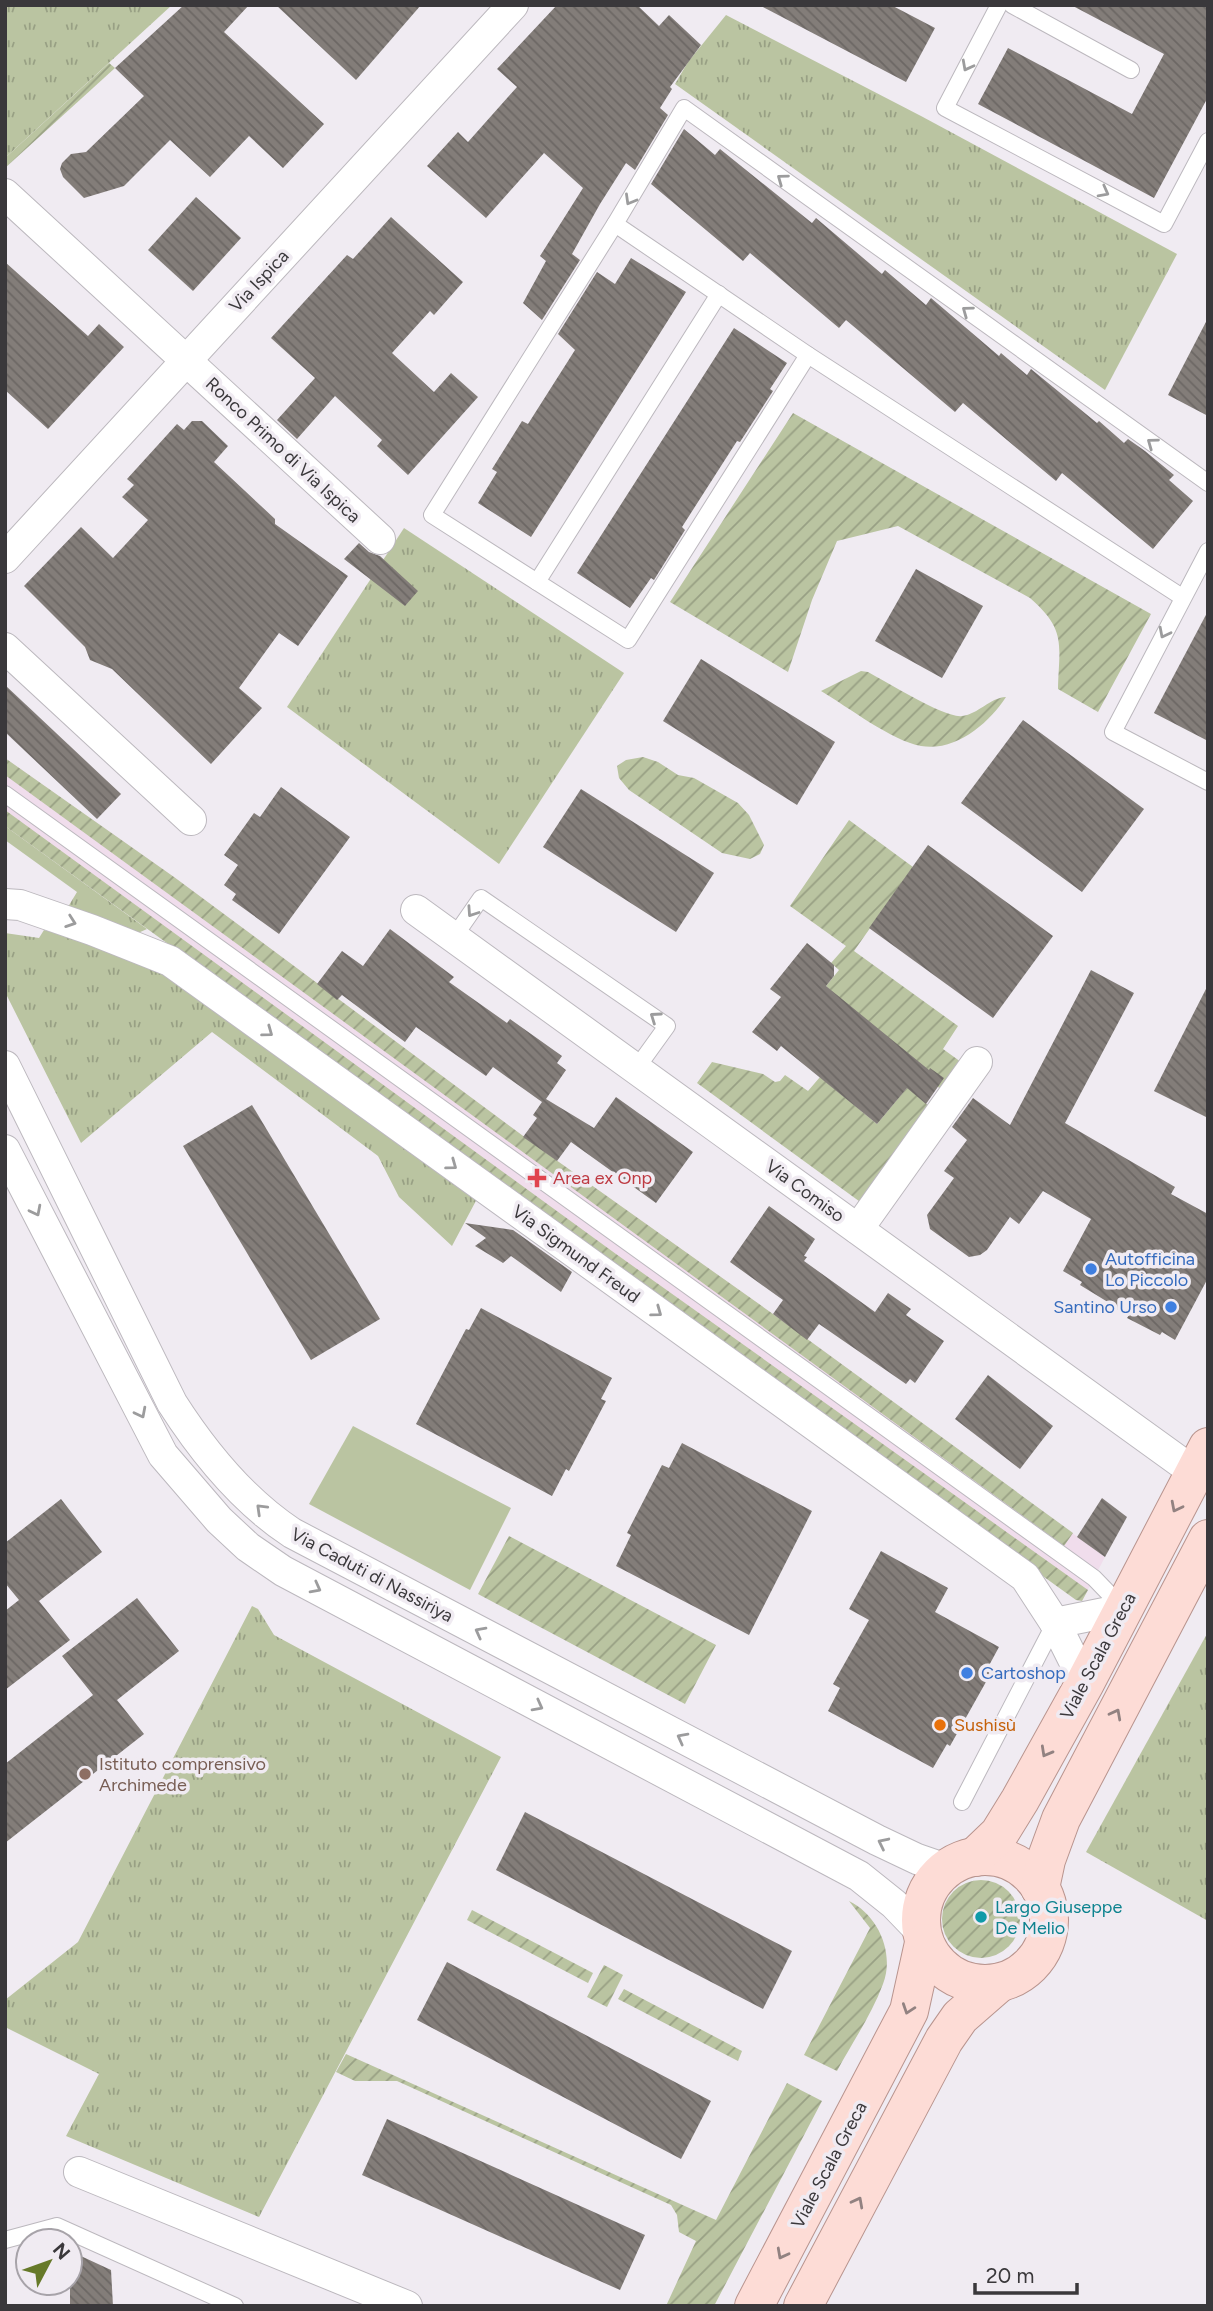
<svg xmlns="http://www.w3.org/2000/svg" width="1213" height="2311" font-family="Figtree,sans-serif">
	<defs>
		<pattern id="grass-tufts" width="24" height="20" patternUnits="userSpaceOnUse" patternTransform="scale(1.75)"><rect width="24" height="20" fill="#bac4a1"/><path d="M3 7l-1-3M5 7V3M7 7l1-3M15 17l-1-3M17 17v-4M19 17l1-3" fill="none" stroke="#98a084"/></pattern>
		<pattern id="garden-furrows" width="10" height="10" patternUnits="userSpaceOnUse" patternTransform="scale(1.75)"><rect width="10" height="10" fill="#bac4a1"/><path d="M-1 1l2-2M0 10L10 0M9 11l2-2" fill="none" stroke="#98a084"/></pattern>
		<pattern id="building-back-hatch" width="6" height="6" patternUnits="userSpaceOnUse" patternTransform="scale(1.75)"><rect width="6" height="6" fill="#837d79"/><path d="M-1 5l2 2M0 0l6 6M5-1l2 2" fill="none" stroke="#6c6764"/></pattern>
	</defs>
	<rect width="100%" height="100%" fill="#f0ebf2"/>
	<path fill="#f0ddec" d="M5,758L174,877L542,1150L773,1314L1105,1557L1082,1601L5,826Z"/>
	<g fill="url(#grass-tufts)">
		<path d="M5,5H172L5,158Z"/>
		<path d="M726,15L921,116L1177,254L1105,390L675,84L688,62Z"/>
		<path d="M404,528L624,673L499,864L287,707Z"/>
		<path d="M5,826L147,929L138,933L68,907L77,892L5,840Z"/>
		<path d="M44,930L90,942L156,967L478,1197L452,1246L399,1197L378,1156L212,1032L81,1143L5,992V933L39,938Z"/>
		<path d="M252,1606L258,1609L274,1635L501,1757L259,2217L66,2136L99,2074L5,2027V2000L78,1942Z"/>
		<path d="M1208,1632V1921L1086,1852Z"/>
	</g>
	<g fill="url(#garden-furrows)">
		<path d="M109,63L115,68L5,168V158Z"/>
		<path d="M793,413L1151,614L1098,712L1058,689C1059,645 1067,630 1030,598L898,526L837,541L812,600L788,672L670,602Z"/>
		<path d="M861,671L868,672C885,681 946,719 962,716C979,714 989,698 1006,697C989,723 956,752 921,746C892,741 848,707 821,691Z"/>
		<path d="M643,757L658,762L678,775L694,778L738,803L749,815L764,845L760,854L750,859L722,853L629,790L619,778L617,766L626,760Z"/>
		<path d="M5,758L174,877L542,1150L773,1314L1073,1533L1064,1546L5,775Z"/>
		<path d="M5,810L616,1254L1088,1590L1082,1601L1076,1600L5,826Z"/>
		<path d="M849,820L913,867L854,951L958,1026L943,1049L961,1062L942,1090L930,1081L918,1097L930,1107L863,1204L697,1083L712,1062L763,1074L775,1082L780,1081L785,1075L808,1091L820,1077L877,1124L920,1072L826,986L839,970L831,963L846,946L790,906Z"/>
		<path d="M509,1536L716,1645L685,1704L478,1594Z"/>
		<circle cx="981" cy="1919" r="39"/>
		<path d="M849,1901C878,1915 895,1953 883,1984C872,2014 852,2043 837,2071L804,2055L870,1928Z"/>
		<path d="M472,1910L593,1973L588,1983L467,1920Z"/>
		<path d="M604,1965L623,1975L607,2007L587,1997Z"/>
		<path d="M624,1989L742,2051L738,2061L618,1999Z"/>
		<path d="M346,2054L716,2220L787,2083L822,2101L714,2306H666L696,2241L679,2232L677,2215L671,2205L397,2081H355L336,2072Z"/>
	</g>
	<path fill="#bac4a1" d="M353,1426L511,1508L470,1590L309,1504Z"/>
	<g fill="url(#building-back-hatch)">
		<path d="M184,5H249L224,32L324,124L283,168L249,136L210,177L170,140L124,186L84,198L63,177L60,169L62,163L71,154L86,152L144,96L115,68Z"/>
		<path d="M276,5H421L356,80Z"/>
		<path d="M557,5H637L659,26L669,15L701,45L670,87L672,89L660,108L668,115L635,170L626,163L600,204L572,254L580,260L542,320L523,303L546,261L540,256L583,188L544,153L486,218L427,166L458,132L468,142L517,87L497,69Z"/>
		<path d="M759,5H891L935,28L906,82Z"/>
		<path d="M1071,5H1208V97L1154,198L978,104L1008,48L1132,114L1164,54Z"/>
		<path d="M684,129L715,155L720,149L812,223L816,218L882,274L885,270L926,305L931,298L999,356L1001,353L1027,375L1031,369L1097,423L1099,421L1124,443L1128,439L1145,451L1174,475L1169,480L1193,501L1153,549L1062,473L1056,481L963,403L955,412L846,320L839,328L750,253L743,261L651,184Z"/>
		<path d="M196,197L241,238L193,291L148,250Z"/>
		<path d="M391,217L463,282L434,315L430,311L392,353L434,392L451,373L478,397L408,475L377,446L382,440L335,396L297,439L277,420L315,378L271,338L347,255L353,259Z"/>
		<path d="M631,258L686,292L531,537L478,503L497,472L492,469L522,421L528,424L575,350L558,334L597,272L615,284Z"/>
		<path d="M5,262L88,336L99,324L124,347L48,429L5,390Z"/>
		<path d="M1208,318V416L1168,395Z"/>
		<path d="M734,328L787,363L770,389L773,391L740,442L737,441L682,527L685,530L654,580L651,578L630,608L577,573Z"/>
		<path d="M192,421H202L228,446L214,462L275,519V524L348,576L298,646L279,633L239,688L262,708L211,764L112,669L90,660L85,647L24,586L81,527L113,558L148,520L122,497L134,485L127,479L177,424L184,430Z"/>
		<path d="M359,543L369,552L380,556L418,591L405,606L344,559Z"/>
		<path d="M916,569L983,606L942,678L875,641Z"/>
		<path d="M1208,611V741L1154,713Z"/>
		<path d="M701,659L835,742L797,805L663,721Z"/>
		<path d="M5,685L121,794L97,819L5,732Z"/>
		<path d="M1023,720L1144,809L1082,892L961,803Z"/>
		<path d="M281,787L350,837L279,934L232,900L236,894L224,885L238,865L224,855L254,813L260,817Z"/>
		<path d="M581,789L714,873L676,932L543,847Z"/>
		<path d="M928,845L1053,936L993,1018L869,928Z"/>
		<path d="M390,929L454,977L449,982L507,1023L510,1019L562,1056L557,1063L566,1070L546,1099L594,1128L616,1097L693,1152L656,1203L571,1142L557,1161L523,1137L537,1118L533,1115L542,1102L493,1067L486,1076L416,1027L405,1042L342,995L337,1000L317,984L342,951L363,966Z"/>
		<path d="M807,943L834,965V976L826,986L929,1070L930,1068L944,1078L926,1104L907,1088L877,1124L781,1046L777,1051L752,1032L781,997L770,989Z"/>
		<path d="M1091,970L1134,993L1065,1123L1175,1187L1171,1194L1208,1214V1278L1175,1340L1162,1332L1160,1335L1127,1318L1129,1315L1110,1306L1111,1304L1080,1285L1082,1282L1063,1271L1091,1219L1043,1191L1019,1224L1010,1217L987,1250L980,1255L969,1257L930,1229L927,1215L954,1178L944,1171L967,1140L952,1127L973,1098L1010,1125Z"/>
		<path d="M1208,985V1118L1154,1091Z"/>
		<path d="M252,1105L380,1319L311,1360L183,1146Z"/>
		<path d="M769,1206L815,1239L804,1256L807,1257L804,1261L875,1312L888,1293L911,1309L906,1315L944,1341L915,1383L910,1379L906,1384L819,1324L807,1340L773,1314L783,1300L730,1262Z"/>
		<path d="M465,1223L513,1230L572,1272L561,1292L511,1256L503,1263L475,1246L486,1238Z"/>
		<path d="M481,1308L612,1378L601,1399L606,1401L569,1471L566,1469L552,1496L416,1424L466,1329L469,1330Z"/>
		<path d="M988,1375L1053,1426L1020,1469L955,1419Z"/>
		<path d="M682,1443L812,1511L749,1635L616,1566L631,1535L627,1533L662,1465L669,1468Z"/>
		<path d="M1102,1498L1127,1517L1105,1557L1077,1537Z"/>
		<path d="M61,1499L102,1552L39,1601L70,1640L5,1690V1611L19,1600L5,1583V1543Z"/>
		<path d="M881,1551L948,1588L935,1612L999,1647L986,1671L991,1673L950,1746L947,1744L933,1768L828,1711L840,1688L833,1684L869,1620L849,1609Z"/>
		<path d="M137,1598L179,1651L117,1700L144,1734L5,1843V1764L93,1695L62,1656Z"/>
		<path d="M525,1812L792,1951L763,2009L496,1870Z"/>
		<path d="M447,1962L711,2101L681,2159L417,2020Z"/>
		<path d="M387,2119L645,2235L620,2290L362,2175Z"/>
		<path d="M70,2251L111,2270L113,2306H70Z"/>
	</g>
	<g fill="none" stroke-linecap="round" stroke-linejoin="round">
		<defs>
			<g id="lane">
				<path d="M999,5L945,108L1164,224L1208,141"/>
				<path d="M1012,5L1131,70"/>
				<path d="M615,224L432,515L628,640L808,355"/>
				<path d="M1208,551L1113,732L1208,782"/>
				<path d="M537,582L719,294"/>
				<path d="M1182,597L808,355L615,224L684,108L1208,483"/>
				<path d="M5,794L1094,1578L1123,1608"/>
				<path d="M454,937L481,898L667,1026L636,1069"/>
				<path d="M962,1802L1055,1623"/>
				<path d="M5,2240L57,2226L235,2306"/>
			</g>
			<g id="street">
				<path d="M5,194L380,539"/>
				<path d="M5,558L513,5"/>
				<path d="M5,648L191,820"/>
				<path d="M5,904L20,905L92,930L170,961L1025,1577L1055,1623L1085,1683"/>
				<path d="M416,910L1194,1472"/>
				<path d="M5,1066L172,1403C204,1453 242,1500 292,1533L877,1840L917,1859L946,1869"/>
				<path d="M5,1150L163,1455L219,1520L248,1547L283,1571L859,1876L894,1904L921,1932"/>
				<path d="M858,1229L977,1062"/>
				<path d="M1055,1623L1124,1609"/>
				<path d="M79,2172L407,2306"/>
			</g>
			<g id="primary">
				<circle cx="985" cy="1920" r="64"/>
				<path d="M975,1857L999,1834L1020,1800L1085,1683L1208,1447"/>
				<path d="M1040,1888L1046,1860L1061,1819L1208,1539"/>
				<path d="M754,2306L909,2011L924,1943"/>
				<path d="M803,2306L944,2040L960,2017L999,1983"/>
			</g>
		</defs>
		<use href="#lane" stroke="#bcb8be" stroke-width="18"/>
		<use href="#street" stroke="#bcb8be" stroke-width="32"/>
		<use href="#primary" stroke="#b8948e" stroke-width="40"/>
		<use href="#lane" stroke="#fff" stroke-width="16"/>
		<use href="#street" stroke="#fff" stroke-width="30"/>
		<use href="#primary" stroke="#fddcd6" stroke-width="38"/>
	</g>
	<defs><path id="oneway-chevron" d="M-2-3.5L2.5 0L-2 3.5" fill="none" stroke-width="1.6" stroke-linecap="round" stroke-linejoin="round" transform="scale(1.75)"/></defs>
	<g stroke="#9c9c9d">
		<use href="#oneway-chevron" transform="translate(967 66) rotate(118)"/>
		<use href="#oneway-chevron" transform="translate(782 179) rotate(-144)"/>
		<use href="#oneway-chevron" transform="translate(1104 192) rotate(28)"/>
		<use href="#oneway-chevron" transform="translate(630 200) rotate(120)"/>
		<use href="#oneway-chevron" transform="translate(967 311) rotate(-144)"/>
		<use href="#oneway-chevron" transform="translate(1152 443) rotate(-144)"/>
		<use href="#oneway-chevron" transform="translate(1164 633) rotate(117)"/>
		<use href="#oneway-chevron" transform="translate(472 912) rotate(124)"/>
		<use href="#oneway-chevron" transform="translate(71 922) rotate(19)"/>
		<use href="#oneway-chevron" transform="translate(655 1017) rotate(-145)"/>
		<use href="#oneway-chevron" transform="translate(268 1032) rotate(36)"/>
		<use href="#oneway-chevron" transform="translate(452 1165) rotate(36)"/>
		<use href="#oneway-chevron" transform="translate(36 1211) rotate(63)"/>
		<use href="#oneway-chevron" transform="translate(657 1312) rotate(36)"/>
		<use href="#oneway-chevron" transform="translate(141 1413) rotate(63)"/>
		<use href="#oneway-chevron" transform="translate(261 1509) rotate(-136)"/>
		<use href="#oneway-chevron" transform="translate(316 1588) rotate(28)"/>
		<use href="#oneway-chevron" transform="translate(480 1632) rotate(-152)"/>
		<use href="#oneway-chevron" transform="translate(538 1706) rotate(28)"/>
		<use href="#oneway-chevron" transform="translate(682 1738) rotate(-152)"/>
		<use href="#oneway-chevron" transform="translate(883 1843) rotate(-154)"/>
	</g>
	<g stroke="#928281">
		<use href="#oneway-chevron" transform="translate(1176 1507) rotate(117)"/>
		<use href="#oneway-chevron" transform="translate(1116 1714) rotate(-62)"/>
		<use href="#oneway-chevron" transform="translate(1046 1752) rotate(119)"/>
		<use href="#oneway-chevron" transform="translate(908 2009) rotate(109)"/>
		<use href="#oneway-chevron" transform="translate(858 2202) rotate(-62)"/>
		<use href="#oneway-chevron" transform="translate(782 2254) rotate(118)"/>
	</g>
	<path fill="#e0444e" stroke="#f0ebf2" stroke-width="2.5" d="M533.5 1167.5h7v7h7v7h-7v7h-7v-7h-7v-7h7z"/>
	<g fill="#3f7fe0" stroke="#f0ebf2" stroke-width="2.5">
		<circle cx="1091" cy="1269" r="7"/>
		<circle cx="1171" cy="1307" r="7"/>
		<circle cx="967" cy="1673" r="7"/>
	</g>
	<circle fill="#e8710a" stroke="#f0ebf2" stroke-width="2.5" cx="940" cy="1725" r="7"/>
	<circle fill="#8d6e63" stroke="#f0ebf2" stroke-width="2.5" cx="85" cy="1774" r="7"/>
	<circle fill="#0f9aa8" stroke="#f0ebf2" stroke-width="2.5" cx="981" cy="1917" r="7"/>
	<g text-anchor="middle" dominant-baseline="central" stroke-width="7" stroke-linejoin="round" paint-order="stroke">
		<g font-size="18" fill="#3a383b" stroke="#f0ebf2">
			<text transform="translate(259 281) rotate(-47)">Via Ispica</text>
			<text transform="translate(283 450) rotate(43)">Ronco Primo di Via Ispica</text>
			<text transform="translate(805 1191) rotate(36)">Via Comiso</text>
			<text transform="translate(576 1254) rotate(36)">Via Sigmund Freud</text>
			<text transform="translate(372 1575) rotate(28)">Via Caduti di Nassiriya</text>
			<text transform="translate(1098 1656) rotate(-62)">Viale Scala Greca</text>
			<text transform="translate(829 2165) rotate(-62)">Viale Scala Greca</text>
		</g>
		<g font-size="18" fill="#be3a42" stroke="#f0ebf2" text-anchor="start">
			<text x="553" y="1178">Area ex Onp</text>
		</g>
		<g font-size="18" fill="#366cbe" stroke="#f0ebf2" text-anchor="start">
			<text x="1105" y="1259">Autofficina<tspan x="1105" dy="21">Lo Piccolo</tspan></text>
			<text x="1157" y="1307" text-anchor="end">Santino Urso</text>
			<text x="981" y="1673">Cartoshop</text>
		</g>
		<g font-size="18" fill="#c56008" stroke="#f0ebf2" text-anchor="start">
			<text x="954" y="1725">Sushisù</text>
		</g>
		<g font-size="18" fill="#785e54" stroke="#f0ebf2" text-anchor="start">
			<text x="99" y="1764">Istituto comprensivo<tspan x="99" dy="21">Archimede</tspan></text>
		</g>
		<g font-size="18" fill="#0d838f" stroke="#f0ebf2" text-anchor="start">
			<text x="995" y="1907">Largo Giuseppe<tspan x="995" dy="21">De Melio</tspan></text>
		</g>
	</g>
	<rect width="1213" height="2311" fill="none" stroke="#3a383b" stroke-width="14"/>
	<g transform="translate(49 2262) rotate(49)"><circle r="33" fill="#f0ebf2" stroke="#a7a3a9" stroke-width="2"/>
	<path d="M0-5L12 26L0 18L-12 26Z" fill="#667929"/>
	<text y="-10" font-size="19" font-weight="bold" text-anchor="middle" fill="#3a383b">N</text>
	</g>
	<path d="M975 2283v10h102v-10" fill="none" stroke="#3a383b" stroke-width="3.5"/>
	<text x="986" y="2283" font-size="21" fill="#3a383b" stroke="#f0ebf2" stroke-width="5" paint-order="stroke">20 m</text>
</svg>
